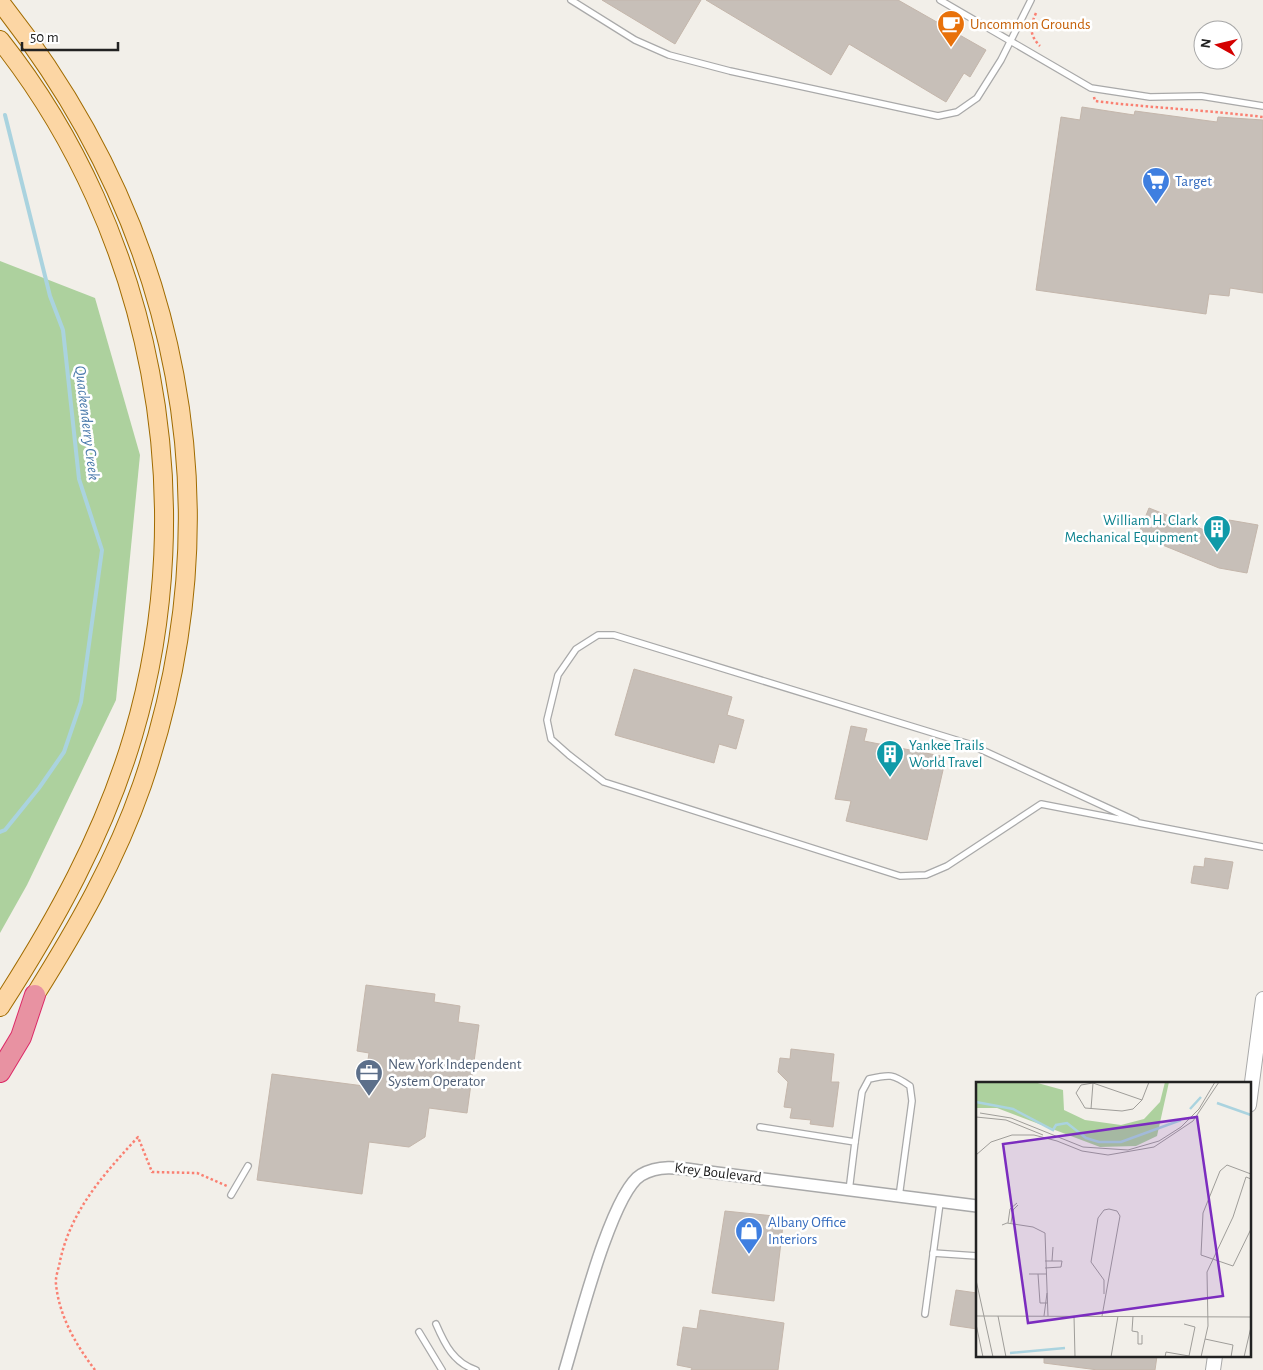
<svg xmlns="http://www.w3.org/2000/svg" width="1263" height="1370" font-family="'Alegreya Sans',sans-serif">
	<rect width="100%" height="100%" fill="#f2efe9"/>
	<path fill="#add19e" d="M0,261L95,298L140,455L116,700L27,885L0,933Z"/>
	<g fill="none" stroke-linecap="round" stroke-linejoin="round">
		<path stroke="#aad3df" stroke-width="4" d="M0,832L5,830L39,788L64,752L81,702L102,550L79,479L63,330L50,296L5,115"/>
	</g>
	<g fill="#c7bfb8" stroke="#c4b6ab">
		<path d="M602,0H701L675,44Z"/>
		<path d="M706,0H898L986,50L970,77L964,73L946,102L849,44L831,75Z"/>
		<path d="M1082,107L1134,115L1135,111L1217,122L1218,117L1263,120V293L1230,288L1229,296L1209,294L1206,314L1036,290L1061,117L1080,120Z"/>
		<path d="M1149,508L1227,539L1229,520L1258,525L1247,573L1219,568L1138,535Z"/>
		<path d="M634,669L732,697L727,715L744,720L736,749L719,744L714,763L615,735Z"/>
		<path d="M851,726L867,729L864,741L946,757L927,840L846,821L851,801L835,799Z"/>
		<path d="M1205,858L1233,862L1228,889L1191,883L1194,866L1204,867Z"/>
		<path d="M366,985L435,994L434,1002L460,1006L458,1022L479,1025L467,1113L429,1108L425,1137L409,1147L369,1142L362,1194L257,1180L272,1074L364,1086L369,1053L357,1051Z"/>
		<path d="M791,1049L834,1054L831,1082H839L833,1127L810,1124L811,1120L790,1118L792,1108L784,1107L788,1082L778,1072L780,1058L790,1059Z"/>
		<path d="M725,1211L784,1217L774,1301L712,1293Z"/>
		<path d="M956,1290L977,1293V1329L950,1325Z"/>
		<path d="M700,1310L784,1323L778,1370H691L692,1368L677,1365L683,1327L697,1329Z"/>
		<path d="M1044,1356H1157L1155,1370H1098L1044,1363Z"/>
	</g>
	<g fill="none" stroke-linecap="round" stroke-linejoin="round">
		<defs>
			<g id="service">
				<path d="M571,0L635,40L669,55L730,71L938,116L957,112L977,98L1001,60L1031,0"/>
				<path d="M940,0L1091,88L1150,97L1201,96L1263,106"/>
				<path d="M1136,821L969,744L614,635H598L576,649L558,675L547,720L551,739L569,755L604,782L900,876L926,875L947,866L1041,804L1263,847"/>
				<path d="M760,1127L855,1142L849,1191"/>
				<path d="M855,1142L862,1092L869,1079C890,1074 893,1074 910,1086L912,1101L899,1197"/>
				<path d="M231,1195L248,1166"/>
				<path d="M933,1253L977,1256"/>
				<path d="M925,1314L940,1203"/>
				<path d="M436,1324C445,1345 454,1363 476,1370"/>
				<path d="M419,1332L442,1370"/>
			</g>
			<path id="minor" d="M565,1370C577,1331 611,1193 641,1175C660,1164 680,1168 701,1171L977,1206"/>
			<g id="tertiary">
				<path d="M1249,1105L1263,999"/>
				<path d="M1213,1370L1215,1356"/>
			</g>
			<g id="primary">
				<path d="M0,2C181,230 237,508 142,785C116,860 77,928 35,995"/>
				<path d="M0,40C153,233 203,500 133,736C104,834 55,922 0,1007"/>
			</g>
			<path id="motorway" d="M0,1072L21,1037L35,995"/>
		</defs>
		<use href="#service" stroke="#a9a9a9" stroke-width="8"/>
		<use href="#minor" stroke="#a9a9a9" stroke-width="14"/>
		<use href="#tertiary" stroke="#a9a9a9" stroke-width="16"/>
		<use href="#primary" stroke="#a06b00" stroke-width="20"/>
		<use href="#motorway" stroke="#dc2a67" stroke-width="22"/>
		<g stroke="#fa8072" stroke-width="2.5" stroke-dasharray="2.5 2.5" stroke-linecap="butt">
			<path d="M1036,13C1030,26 1029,35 1040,46"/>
			<path d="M1094,97L1095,101C1151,108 1207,110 1263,117"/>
			<path d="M95,1370C76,1345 59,1316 56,1284C55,1277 59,1268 60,1261C71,1210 104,1174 138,1137L152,1172L197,1173L227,1186"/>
		</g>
		<use href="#service" stroke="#fff" stroke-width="5.5"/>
		<use href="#minor" stroke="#fff" stroke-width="11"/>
		<use href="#tertiary" stroke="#fff" stroke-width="14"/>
		<use href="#primary" stroke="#fcd6a4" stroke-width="18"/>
		<use href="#motorway" stroke="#e892a2" stroke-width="20"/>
	</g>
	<defs>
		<symbol id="cafe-pin" viewBox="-11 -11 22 30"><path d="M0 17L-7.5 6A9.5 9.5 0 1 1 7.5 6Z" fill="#e8710a" stroke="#fff"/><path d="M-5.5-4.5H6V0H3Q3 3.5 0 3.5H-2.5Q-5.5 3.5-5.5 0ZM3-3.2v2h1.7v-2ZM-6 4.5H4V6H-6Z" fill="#fff"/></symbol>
		<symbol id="supermarket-pin" viewBox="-11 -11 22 30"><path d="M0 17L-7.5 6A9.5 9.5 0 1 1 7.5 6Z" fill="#3f7fe0" stroke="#fff"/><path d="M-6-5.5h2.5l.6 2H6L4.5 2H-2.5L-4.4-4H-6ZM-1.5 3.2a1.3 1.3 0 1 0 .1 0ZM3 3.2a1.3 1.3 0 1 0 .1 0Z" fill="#fff"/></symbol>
		<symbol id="building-pin" viewBox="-11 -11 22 30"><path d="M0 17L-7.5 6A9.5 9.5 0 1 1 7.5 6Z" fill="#0f9aa8" stroke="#fff"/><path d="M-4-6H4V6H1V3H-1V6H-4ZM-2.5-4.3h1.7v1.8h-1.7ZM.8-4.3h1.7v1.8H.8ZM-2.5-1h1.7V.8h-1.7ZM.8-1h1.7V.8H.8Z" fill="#fff"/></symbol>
		<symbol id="office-pin" viewBox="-11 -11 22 30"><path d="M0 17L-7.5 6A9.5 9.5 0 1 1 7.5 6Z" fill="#5c6f8a" stroke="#fff"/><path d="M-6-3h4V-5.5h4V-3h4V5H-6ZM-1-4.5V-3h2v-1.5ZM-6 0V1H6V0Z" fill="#fff"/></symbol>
		<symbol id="shop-pin" viewBox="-11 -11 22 30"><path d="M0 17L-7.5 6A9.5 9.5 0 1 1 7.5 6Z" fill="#3f7fe0" stroke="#fff"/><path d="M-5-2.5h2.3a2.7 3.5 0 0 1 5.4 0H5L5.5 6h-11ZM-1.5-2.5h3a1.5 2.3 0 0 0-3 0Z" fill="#fff"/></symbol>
	</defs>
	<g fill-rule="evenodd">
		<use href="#cafe-pin" x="935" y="8" width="32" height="43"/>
		<use href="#supermarket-pin" x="1140" y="165" width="32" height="43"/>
		<use href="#building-pin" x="1201" y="513" width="32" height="43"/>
		<use href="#building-pin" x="874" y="738" width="32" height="43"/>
		<use href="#office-pin" x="353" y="1057" width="32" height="43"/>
		<use href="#shop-pin" x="733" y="1215" width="32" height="43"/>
	</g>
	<g text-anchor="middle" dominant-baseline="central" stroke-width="5" stroke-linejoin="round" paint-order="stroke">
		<g font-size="15" fill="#c56008" stroke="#fff" text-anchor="start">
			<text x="970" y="24">Uncommon Grounds</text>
		</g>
		<g font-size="15" fill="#366cbe" stroke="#fff" text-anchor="start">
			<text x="1175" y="181">Target</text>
			<text x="768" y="1222">Albany Office<tspan x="768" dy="17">Interiors</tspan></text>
		</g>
		<g font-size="15" fill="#0d838f" stroke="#fff" text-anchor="end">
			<text x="1198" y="520">William H. Clark<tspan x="1198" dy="17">Mechanical Equipment</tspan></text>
			<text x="909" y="745" text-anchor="start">Yankee Trails<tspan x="909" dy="17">World Travel</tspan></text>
		</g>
		<g font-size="15" fill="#4e5e75" stroke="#fff" text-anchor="start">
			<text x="388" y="1064">New York Independent<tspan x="388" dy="17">System Operator</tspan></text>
		</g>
		<g font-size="15" fill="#222" stroke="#fff">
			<text transform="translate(718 1173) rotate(7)">Krey Boulevard</text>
		</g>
		<g font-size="16" font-style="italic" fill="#4a7aab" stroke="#fff">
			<text transform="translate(87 423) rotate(83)">Quackenderry Creek</text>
		</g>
	</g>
	<g transform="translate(976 1082)">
		<rect width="275" height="275" fill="#f2efe9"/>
		<path d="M0,0H58L87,8L88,28L109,38L145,43L168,37L184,20L189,0H193L181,54L160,64L124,65L21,26H0Z" fill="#add19e"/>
		<path fill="none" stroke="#aad3df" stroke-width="2.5" d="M0,20L37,27L77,48L80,43L91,41L110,56L123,60H145L205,38M241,21L275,33M214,27L225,15M34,271L89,266"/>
		<path fill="none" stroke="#9f9d99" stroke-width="1" d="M166,18L117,1L105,3L100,11L109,26L146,29L157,27L166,18L173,0M115,27L117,1M4,31L35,36L107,65L152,68L183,59L205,45L223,27L239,0M0,35L30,38L67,53M81,59L106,69L132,73L178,65L217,39L243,0M0,73L15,60L36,53H58L81,59M275,92L251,83L244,89L227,131L225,173L257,184L275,147M32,141L34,127L41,121M35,141L37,128L42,123M26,143L31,141L57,145L69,151L72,234M69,179H76L77,165M69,186L85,185L86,179H76M53,192H70M62,192L64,221H71M0,198L17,275M0,234L275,235M22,234L30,275M68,234L71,211M98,234L99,275M126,234L144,134L141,129L133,127L128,128L122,136L115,180L128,198V212M157,234L156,249L162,250V262H166V253M0,242L7,275M208,242L219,245L213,274M229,257L257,263L255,275M135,275L142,234M189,275L190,270L213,274M225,275L232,244L231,190L257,135L270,95L275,97M268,275L275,245"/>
		<path fill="#7b2cbf" fill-opacity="0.15" stroke="#7b2cbf" stroke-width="2.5" d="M221,35L247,214L52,241L27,62Z"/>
		<rect width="275" height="275" fill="none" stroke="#222" stroke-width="2.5"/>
	</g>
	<g transform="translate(1218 45) rotate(278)"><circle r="24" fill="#ffffff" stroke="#a7a7a7"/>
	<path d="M0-4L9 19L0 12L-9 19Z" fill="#d40000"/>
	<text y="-8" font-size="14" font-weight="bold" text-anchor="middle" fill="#222222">N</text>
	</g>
	<path d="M22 42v8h96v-8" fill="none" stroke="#222222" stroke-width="2.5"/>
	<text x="30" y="42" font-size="15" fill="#222222" stroke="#ffffff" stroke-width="4" paint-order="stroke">50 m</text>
</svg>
